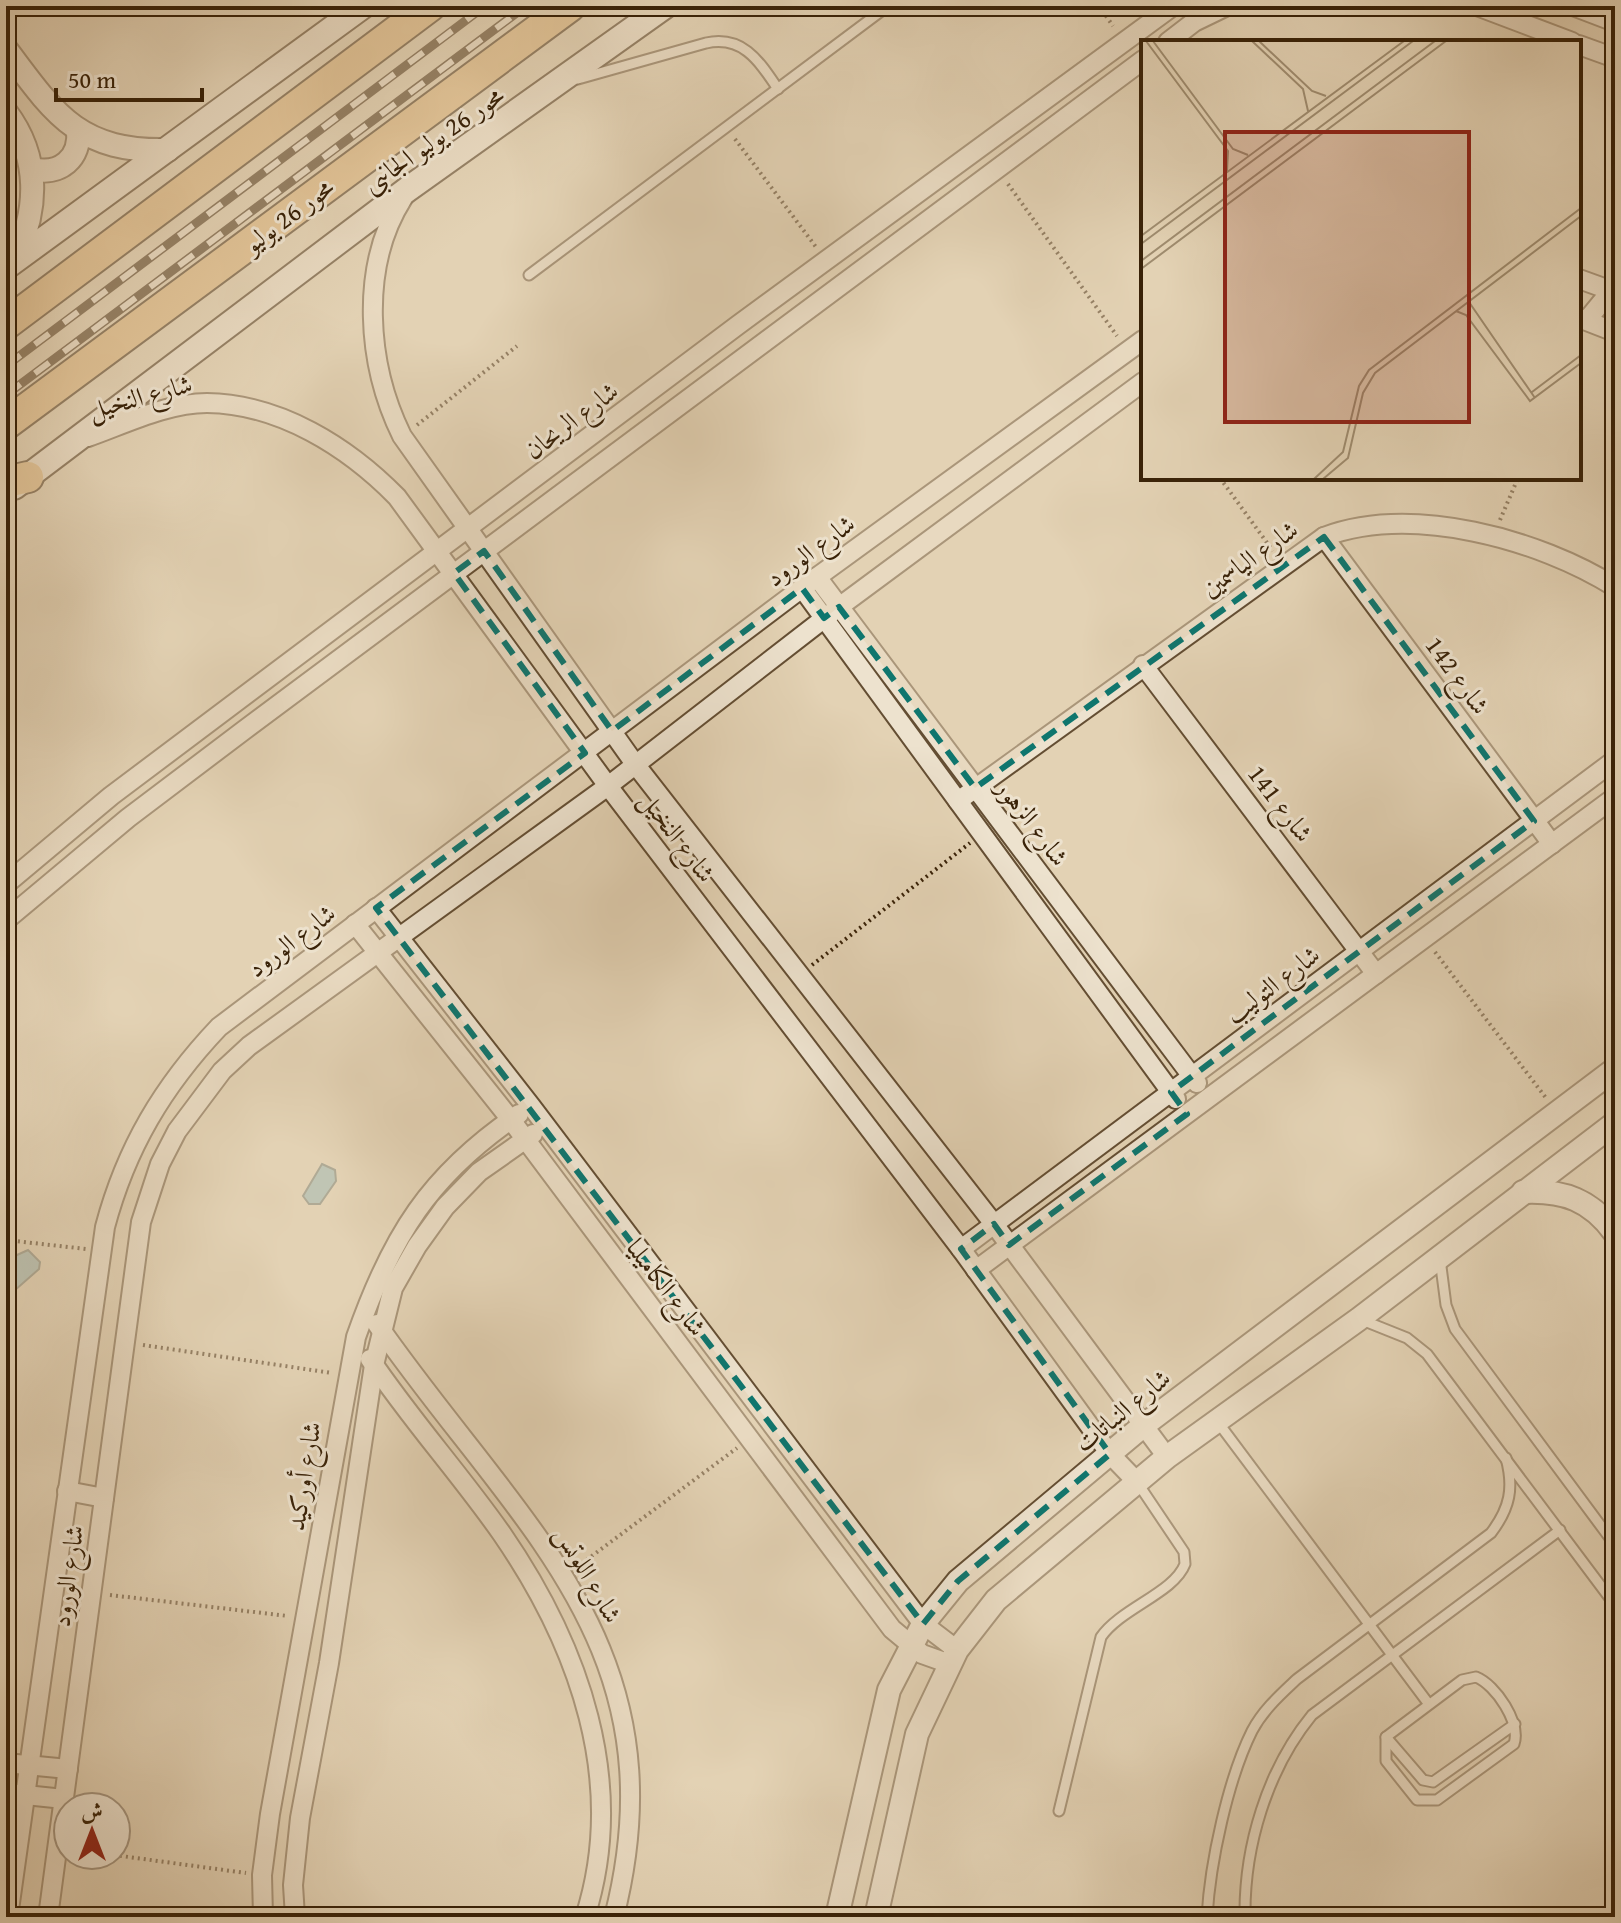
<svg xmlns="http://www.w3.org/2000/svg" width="1621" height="1923" font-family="'Gentium Book Plus',Amiri,serif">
	<rect width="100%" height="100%" fill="#e3d2b4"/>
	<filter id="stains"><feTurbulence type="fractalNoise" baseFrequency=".0025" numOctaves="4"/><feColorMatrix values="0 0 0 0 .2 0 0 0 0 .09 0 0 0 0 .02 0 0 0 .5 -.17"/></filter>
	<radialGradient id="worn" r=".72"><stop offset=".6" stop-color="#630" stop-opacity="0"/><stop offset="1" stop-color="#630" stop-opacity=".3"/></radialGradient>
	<g fill="#96b6b3" stroke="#717b6f" stroke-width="2">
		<path d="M322,1164L335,1170L336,1181L320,1204H309L303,1196Z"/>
		<path d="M28,1250L40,1262L39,1269L14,1291L6,1290V1260Z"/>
	</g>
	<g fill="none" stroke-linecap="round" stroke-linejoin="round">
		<defs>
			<g id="service">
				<path d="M578,79L706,43C743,35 759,61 778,89"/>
				<path d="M529,275L888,6"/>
				<path d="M1440,1259L1446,1305L1455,1329L1615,1545"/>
				<path d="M1362,1320L1407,1338L1427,1354L1615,1605"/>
				<path d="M1217,1421L1428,1703"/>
				<path d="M1476,1677C1496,1685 1521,1723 1514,1744L1437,1800H1417L1386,1761V1737L1462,1680Z"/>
				<path d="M1386,1737L1423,1780L1433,1782L1515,1724"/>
				<path d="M1059,1811L1101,1637C1121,1608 1174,1593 1185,1564L1184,1552L1137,1482"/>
				<path d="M1207,1917C1210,1863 1228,1779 1252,1731C1263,1710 1280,1695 1297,1679L1491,1533C1510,1508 1514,1488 1506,1458"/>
				<path d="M1245,1917C1244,1847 1267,1770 1312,1715L1560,1530"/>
			</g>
			<g id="minor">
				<path d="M1477,6L1572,42"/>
				<path d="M1573,6L1615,22"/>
				<path d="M1168,42L1194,22L1227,6"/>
				<path d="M1579,45L1615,58"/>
				<path d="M403,198C359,267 367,365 402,436L635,764L994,1224L1167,1457"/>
				<path d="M1579,279L1615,292"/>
				<path d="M1579,318L1615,332"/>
				<path d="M1587,320L1615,286"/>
				<path d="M88,437C125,424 167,403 207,403C280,404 348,447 397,497L608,786L961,1249L1110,1454L1137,1482"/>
				<path d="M1324,537L1552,844"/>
				<path d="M817,577L1197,1083"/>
				<path d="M802,588L1176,1099"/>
				<path d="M1143,665L1376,974"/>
				<path d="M958,801L1324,537C1411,504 1539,539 1615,587"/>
				<path d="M6,884L111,796L738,325L1173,6"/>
				<path d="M376,908L531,1106L923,1624L957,1650"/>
				<path d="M6,920L128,818L243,731L1143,60"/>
				<path d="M355,924L511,1120L892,1629L922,1654L950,1664"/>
				<path d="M961,1249L1615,760"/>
				<path d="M976,1270L1615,797"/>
				<path d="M377,1324C516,1524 683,1645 614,1917"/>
				<path d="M370,1359C411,1420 460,1474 502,1534C579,1646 628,1782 585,1917"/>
				<path d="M67,1491L104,1498"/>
				<path d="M6,1763L68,1769"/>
				<path d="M6,1793L64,1799"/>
				<path d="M8,1917L105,1227C126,1148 163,1086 219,1027L802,588L1143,340"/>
				<path d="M48,1917L141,1222L160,1164L177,1131L222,1071L249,1046L608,786L839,607L1143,382"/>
				<path d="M263,1917L262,1875L270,1814L356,1337C391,1237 429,1175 519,1114"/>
				<path d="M295,1917L293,1885L300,1818L329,1663L374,1365L393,1288L417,1246L445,1207L479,1172L533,1134"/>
			</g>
			<g id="tertiary">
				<path d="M6,49C55,115 79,152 168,150"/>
				<path d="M6,112C40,157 39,210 14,260"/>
				<path d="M32,169C60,176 81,158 78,130"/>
				<path d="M1523,1192C1564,1190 1591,1200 1615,1233"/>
				<path d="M837,1917L889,1690L923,1624L958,1581L1144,1425L1615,1069"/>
				<path d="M876,1917L917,1734L957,1650L996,1600L1167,1457L1359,1319L1615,1123"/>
			</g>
			<g id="secondary">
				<path d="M6,267L363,6"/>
				<path d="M14,487L408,189L665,6"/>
			</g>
			<g id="trunk">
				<path d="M6,324L430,6"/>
				<path d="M6,424L570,6"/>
				<path d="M6,482L28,477"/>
			</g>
		</defs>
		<use href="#service" stroke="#644e33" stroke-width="13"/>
		<use href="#minor" stroke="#644e33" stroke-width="22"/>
		<use href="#tertiary" stroke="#644e33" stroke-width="26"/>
		<use href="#secondary" stroke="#392208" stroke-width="28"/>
		<use href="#trunk" stroke="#392208" stroke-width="34"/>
		<g stroke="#392208" stroke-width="4" stroke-dasharray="2 4" stroke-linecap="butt">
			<path d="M1099,6L1113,26"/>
			<path d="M735,139L816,247"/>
			<path d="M1008,184L1117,336"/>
			<path d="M417,425L517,346"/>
			<path d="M1220,478L1273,551"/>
			<path d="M1500,520L1518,478"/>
			<path d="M1435,952L1546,1098"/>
			<path d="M812,965L970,843"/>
			<path d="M6,1240L86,1249"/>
			<path d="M143,1345L332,1373"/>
			<path d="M577,1567L737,1448"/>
			<path d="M110,1595L288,1616"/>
			<path d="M114,1855L246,1873"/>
		</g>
		<use href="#service" stroke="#ede2ce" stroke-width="9"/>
		<use href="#minor" stroke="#ede2ce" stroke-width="18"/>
		<use href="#tertiary" stroke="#ede2ce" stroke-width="22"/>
		<use href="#secondary" stroke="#ede2ce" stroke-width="24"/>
		<use href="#trunk" stroke="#e2b97a" stroke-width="30"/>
		<defs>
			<g id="rail">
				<path d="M6,366L485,6"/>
				<path d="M6,395L526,6"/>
			</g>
		</defs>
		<use href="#rail" stroke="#392208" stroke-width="9"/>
		<use href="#rail" stroke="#ede2ce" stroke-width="6" stroke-dasharray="18" stroke-linecap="butt"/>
	</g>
	<path d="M0 0H1621V1923H0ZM1324,537L1534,821L1171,1092L1187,1114L1009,1245L994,1224L961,1249L1110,1454L958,1581L923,1624L376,908L585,753L454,573L484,551L612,731L802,588L824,618L839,607L975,788Z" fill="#e3d2b4" fill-opacity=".55" fill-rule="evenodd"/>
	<path fill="none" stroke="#0f766e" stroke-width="6" stroke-dasharray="16 10" stroke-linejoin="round" d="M1324,537L1534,821L1171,1092L1187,1114L1009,1245L994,1224L961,1249L1110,1454L958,1581L923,1624L376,908L585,753L454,573L484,551L612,731L802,588L824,618L839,607L975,788Z"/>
	<g text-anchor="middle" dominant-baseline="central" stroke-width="6" stroke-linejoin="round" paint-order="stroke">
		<g font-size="26" fill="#392208" stroke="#ede2ce">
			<text transform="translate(433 139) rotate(-35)">محور 26 يوليو الجانبى</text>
			<text transform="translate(288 215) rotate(-37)">محور 26 يوليو</text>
			<text transform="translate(140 396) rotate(-15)">شارع النخيل</text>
			<text transform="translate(571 420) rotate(-37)">شارع الريحان</text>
			<text transform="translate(810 550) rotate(-36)">شارع الورود</text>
			<text transform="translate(1249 558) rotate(-35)">شارع الياسمين</text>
			<text transform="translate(1458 675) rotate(54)">شارع 142</text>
			<text transform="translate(1281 803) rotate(53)">شارع 141</text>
			<text transform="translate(1033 822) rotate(53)">شارع الزهور</text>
			<text transform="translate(678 836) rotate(53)">شارع النخيل</text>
			<text transform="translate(291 940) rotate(-37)">شارع الورود</text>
			<text transform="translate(1272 984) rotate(-37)">شارع التوليب</text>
			<text transform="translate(667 1287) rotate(53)">شارع الكاميليا</text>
			<text transform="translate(1122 1410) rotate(-39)">شارع النباتات</text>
			<text transform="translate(303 1476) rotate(-81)">شارع أوركيد</text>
			<text transform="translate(589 1574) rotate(60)">شارع اللوتس</text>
			<text transform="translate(67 1576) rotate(-82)">شارع الورود</text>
		</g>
	</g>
	<g transform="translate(1141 40)">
		<rect width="440" height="440" fill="#e3d2b4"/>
		<path fill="none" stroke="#9f8c6f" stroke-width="2" d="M5,1L87,111L86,131M12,1L92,109L107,115M111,1L162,49L167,71M118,1L171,51L185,56M0,196L263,1M0,204L272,1M0,221L294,1M0,229L305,1M328,262L394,358M315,271L325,275L389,361L440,323M391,352L440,315M173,439L202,412L218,346L228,330L440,168M182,439L207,418L222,353L234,333L440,176"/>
		<path fill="#8f2418" fill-opacity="0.15" stroke="#8f2418" stroke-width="4" d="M84,92H328V382H84Z"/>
		<rect width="440" height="440" fill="none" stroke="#392208" stroke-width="4"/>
	</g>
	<rect width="1621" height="1923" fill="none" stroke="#e3d2b4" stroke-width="32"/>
	<rect x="8" y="8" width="1605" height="1907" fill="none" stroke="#392208" stroke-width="4"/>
	<rect x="16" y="16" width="1589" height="1891" fill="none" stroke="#392208" stroke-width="2"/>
	<g transform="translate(92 1831)"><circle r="38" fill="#ede2ce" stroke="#a5957f" stroke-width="2"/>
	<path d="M0-6L14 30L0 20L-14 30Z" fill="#8f2418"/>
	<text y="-12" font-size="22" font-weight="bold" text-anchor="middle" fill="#392208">ش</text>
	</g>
	<path d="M56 88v12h146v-12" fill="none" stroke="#392208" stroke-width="4"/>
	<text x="68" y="88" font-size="24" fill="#392208" stroke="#ede2ce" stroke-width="6" paint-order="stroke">50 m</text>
	<rect width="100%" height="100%" filter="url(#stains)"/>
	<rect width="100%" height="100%" fill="url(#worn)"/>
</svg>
